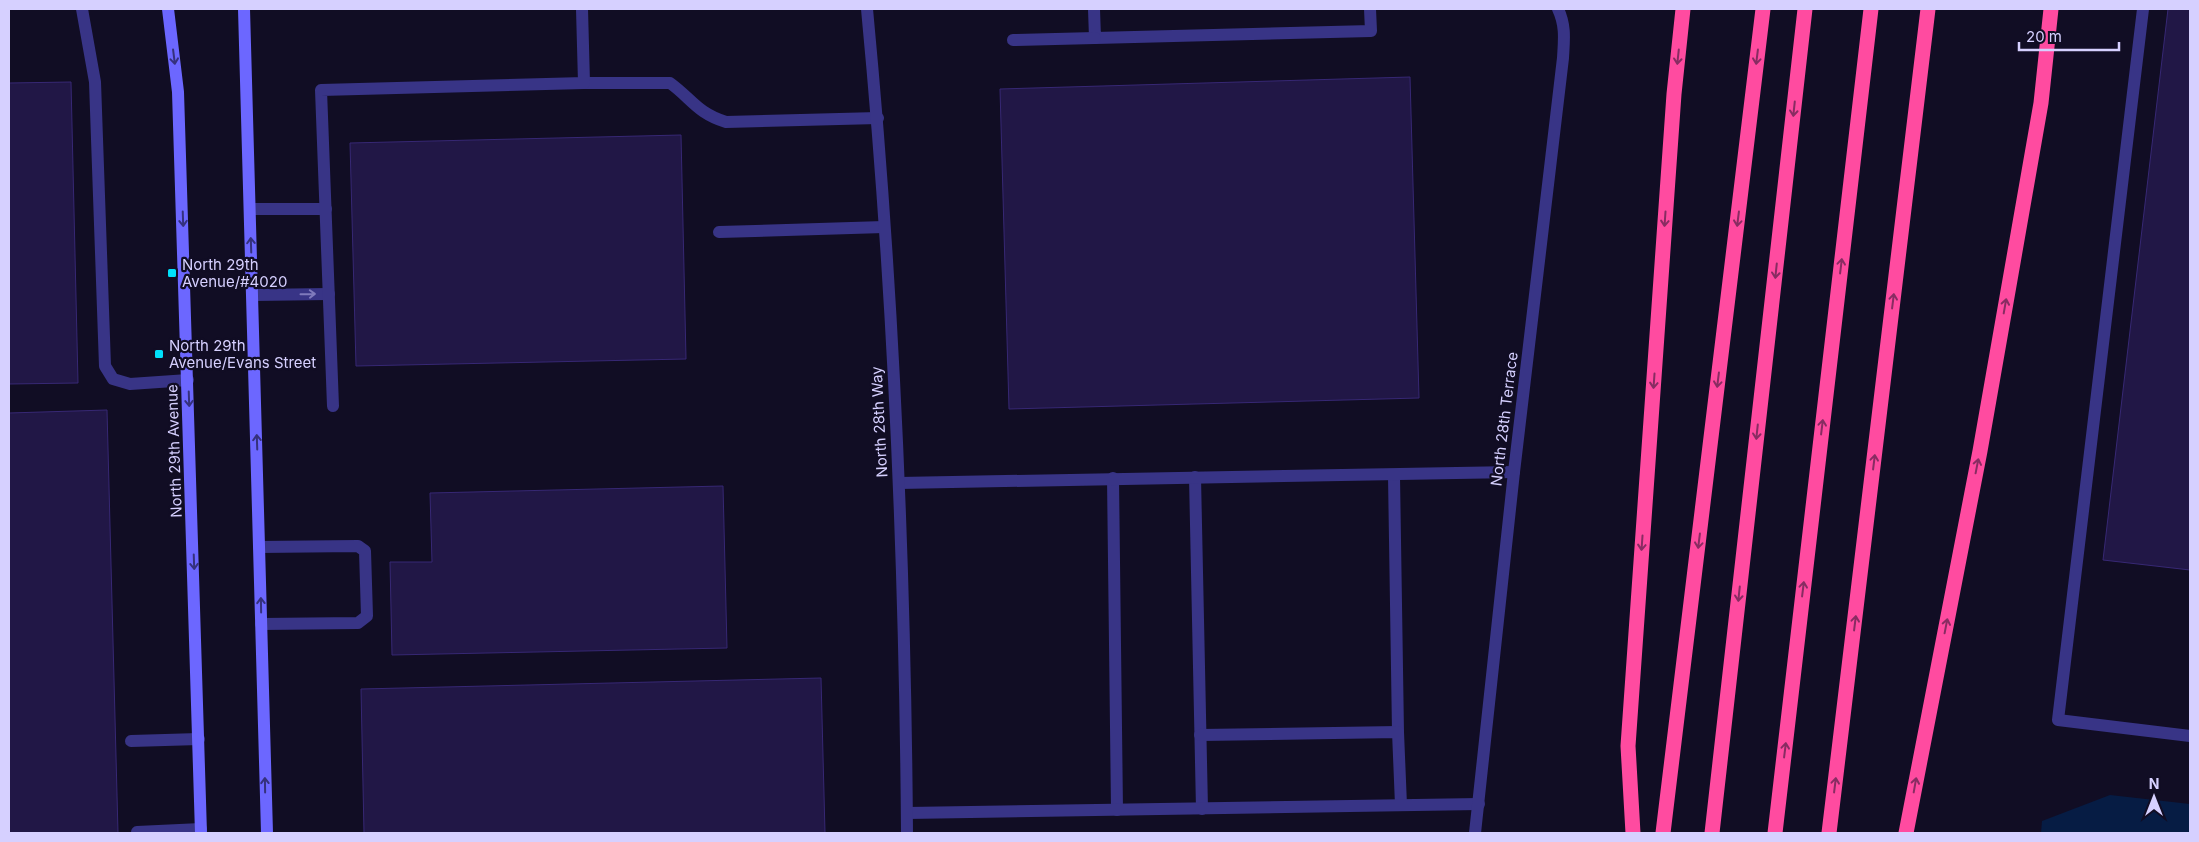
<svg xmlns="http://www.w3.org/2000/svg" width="2199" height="842" font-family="Inter,sans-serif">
	<rect width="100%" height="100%" fill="#110d24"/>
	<path fill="#061c44" d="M2110,795L2190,804V833H2041L2042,821Z"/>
	<g fill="#211746" stroke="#372874">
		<path d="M2168,9H2190V570L2103,560Z"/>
		<path d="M1410,77L1419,398L1009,409L1000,89Z"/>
		<path d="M71,82L78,383L9,384V83Z"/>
		<path d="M681,135L686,359L356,366L350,143Z"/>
		<path d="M107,410L118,833H9V413Z"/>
		<path d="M723,486L727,648L392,655L390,562H432L430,493Z"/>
		<path d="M821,678L825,833H364L361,689Z"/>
	</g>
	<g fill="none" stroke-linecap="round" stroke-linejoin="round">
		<g stroke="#383486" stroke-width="12">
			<path d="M82,9L95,82L105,366L113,379L130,384L188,380"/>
			<path d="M1094,9L1095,38L1371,31L1370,9"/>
			<path d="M2143,9L2058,720L2190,736"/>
			<path d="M1013,40L1095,38"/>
			<path d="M584,83H670C692,99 697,113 726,122L878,118"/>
			<path d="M250,209H326"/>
			<path d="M719,232L884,227"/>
			<path d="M253,295L329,294"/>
			<path d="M333,406L321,90L584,83L582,9"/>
			<path d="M1394,476L1398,732"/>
			<path d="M1195,477L1202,809"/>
			<path d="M1113,478L1117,810"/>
			<path d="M899,483L1514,472"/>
			<path d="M259,547L358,546L365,551L367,616L358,623L261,624"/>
			<path d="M1200,735L1398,732L1401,805"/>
			<path d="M131,741L199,739"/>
			<path d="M907,813L1479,804"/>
			<path d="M137,832L201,829"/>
		</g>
		<g stroke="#383486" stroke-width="12">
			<path d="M867,9C893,282 905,558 907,833"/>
			<path d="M1475,833L1514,472L1563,58C1564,40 1566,26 1558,9"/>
		</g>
		<g stroke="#6c67ff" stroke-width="12">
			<path d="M168,9L178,92L201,833"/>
			<path d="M244,9L267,833"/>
		</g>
		<g stroke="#ff4ba0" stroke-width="15">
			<path d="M1633,833L1628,746L1674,94L1683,9"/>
			<path d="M1663,833L1763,9"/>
			<path d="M1712,833L1805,9"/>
			<path d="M1775,833L1871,9"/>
			<path d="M1829,833L1928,9"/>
			<path d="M1906,833L1980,451L2041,103L2051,9"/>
		</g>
	</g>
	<defs><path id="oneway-shaft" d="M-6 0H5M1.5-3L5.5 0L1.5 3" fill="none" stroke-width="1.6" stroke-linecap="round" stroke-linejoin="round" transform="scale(1.25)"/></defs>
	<g stroke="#35317c">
		<use href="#oneway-shaft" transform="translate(174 57) rotate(83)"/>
		<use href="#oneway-shaft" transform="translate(183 219) rotate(88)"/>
		<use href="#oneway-shaft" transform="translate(251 245) rotate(-92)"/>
		<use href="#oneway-shaft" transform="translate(189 399) rotate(88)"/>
		<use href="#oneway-shaft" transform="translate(257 442) rotate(-92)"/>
		<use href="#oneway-shaft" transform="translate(194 562) rotate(88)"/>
		<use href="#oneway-shaft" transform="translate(261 605) rotate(-91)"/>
		<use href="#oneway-shaft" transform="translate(265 785) rotate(-91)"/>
	</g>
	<g stroke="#882c62">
		<use href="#oneway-shaft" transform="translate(1678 57) rotate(96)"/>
		<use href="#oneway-shaft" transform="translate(1757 57) rotate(97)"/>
		<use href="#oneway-shaft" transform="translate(1794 109) rotate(96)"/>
		<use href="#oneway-shaft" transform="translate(1665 219) rotate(94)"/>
		<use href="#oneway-shaft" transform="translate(1738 219) rotate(97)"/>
		<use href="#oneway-shaft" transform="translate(1841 266) rotate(-83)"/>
		<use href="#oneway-shaft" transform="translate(1776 271) rotate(96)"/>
		<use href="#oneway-shaft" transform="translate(1893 301) rotate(-83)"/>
		<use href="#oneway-shaft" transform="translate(2005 306) rotate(-80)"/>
		<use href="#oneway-shaft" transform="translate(1718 380) rotate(97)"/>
		<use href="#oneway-shaft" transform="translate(1654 381) rotate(94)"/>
		<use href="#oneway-shaft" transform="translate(1822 427) rotate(-83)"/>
		<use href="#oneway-shaft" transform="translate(1757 432) rotate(96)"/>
		<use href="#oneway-shaft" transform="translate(1874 462) rotate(-83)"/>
		<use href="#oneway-shaft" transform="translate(1977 466) rotate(-79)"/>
		<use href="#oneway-shaft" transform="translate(1699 541) rotate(97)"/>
		<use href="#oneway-shaft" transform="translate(1642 543) rotate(94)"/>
		<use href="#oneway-shaft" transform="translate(1803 589) rotate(-83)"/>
		<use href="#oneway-shaft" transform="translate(1739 594) rotate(96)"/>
		<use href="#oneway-shaft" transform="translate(1855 623) rotate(-83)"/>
		<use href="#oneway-shaft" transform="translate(1946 626) rotate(-79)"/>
		<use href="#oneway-shaft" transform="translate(1785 750) rotate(-83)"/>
		<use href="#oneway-shaft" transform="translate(1835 785) rotate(-83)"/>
		<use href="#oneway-shaft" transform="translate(1915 785) rotate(-80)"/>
	</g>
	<use stroke="#7f7abc" href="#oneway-shaft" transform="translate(308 294) rotate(-1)"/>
	<g fill="#00e0fb" stroke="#110d24" stroke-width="2">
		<rect x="167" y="268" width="10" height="10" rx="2.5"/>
		<rect x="154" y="349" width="10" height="10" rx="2.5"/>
	</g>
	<g text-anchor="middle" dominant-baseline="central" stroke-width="4.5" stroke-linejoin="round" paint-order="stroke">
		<g font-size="15" fill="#d6d0ff" stroke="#110d24" text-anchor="start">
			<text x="182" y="264">North 29th<tspan x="182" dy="17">Avenue/#4020</tspan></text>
			<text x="169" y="345">North 29th<tspan x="169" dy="17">Avenue/Evans Street</tspan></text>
		</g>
		<g font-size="15" fill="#d6d0ff" stroke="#110d24">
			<text transform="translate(1504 419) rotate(-83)">North 28th Terrace</text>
			<text transform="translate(879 422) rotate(-93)">North 28th Way</text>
			<text transform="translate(174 451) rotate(-92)">North 29th Avenue</text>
		</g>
	</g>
	<rect width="2199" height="842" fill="none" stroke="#d6d0ff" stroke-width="20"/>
	<g transform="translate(2154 797)" stroke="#110d24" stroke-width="4" paint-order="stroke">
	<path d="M0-4L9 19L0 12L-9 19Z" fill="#d6d0ff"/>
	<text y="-8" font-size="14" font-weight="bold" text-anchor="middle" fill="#d6d0ff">N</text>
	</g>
	<path d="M2019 42v8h100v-8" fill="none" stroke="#d6d0ff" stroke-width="2.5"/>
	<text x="2026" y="42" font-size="15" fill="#d6d0ff" stroke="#110d24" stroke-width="4" paint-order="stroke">20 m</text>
</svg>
